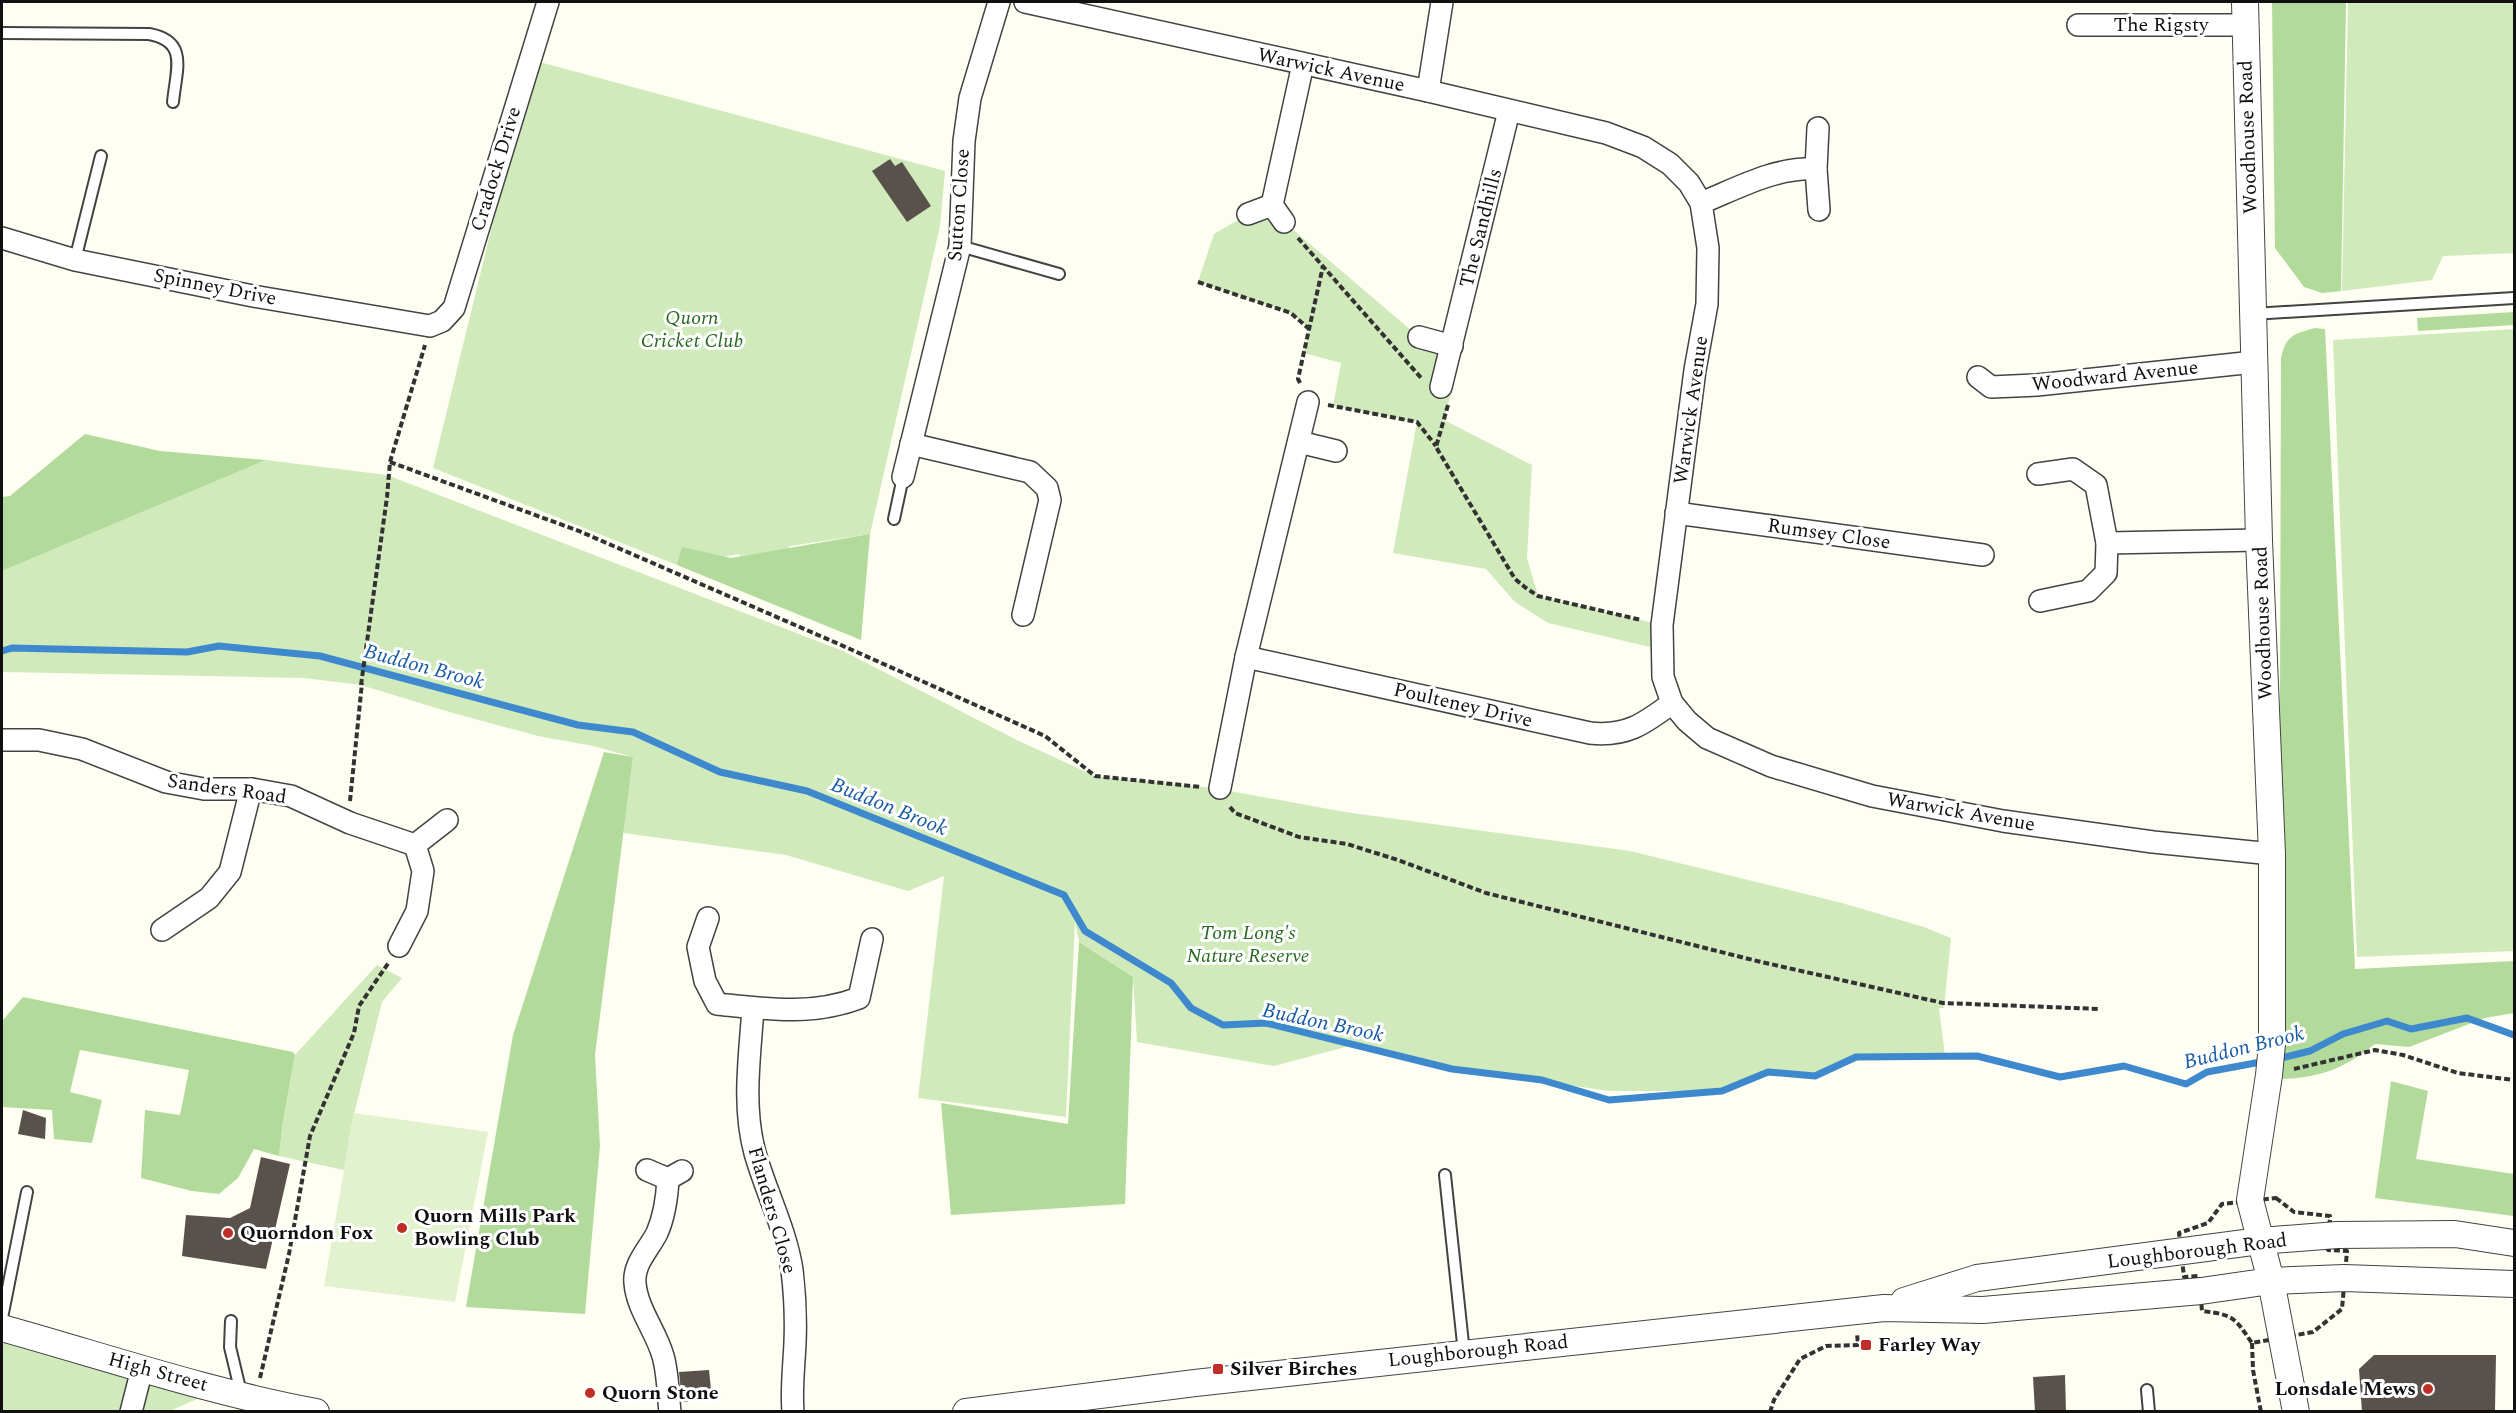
<svg xmlns="http://www.w3.org/2000/svg" width="2516" height="1413" font-family="Spectral,serif">
	<rect width="100%" height="100%" fill="#fffef3"/>
	<g fill="#d0eabc">
		<path d="M2348,2H2514V253L2443,256L2432,280L2342,291Z"/>
		<path d="M532,60L945,171L940,226L870,534L790,546L786,550L740,556L739,554L677,565L433,468L493,222L511,122Z"/>
		<path d="M1272,205L1284,222L1419,337L1452,346L1442,387L1452,390L1444,420L1532,465L1527,558L1538,596L1662,625L1663,650L1548,623L1515,602L1486,569L1393,553L1417,422L1333,406L1341,363L1304,353L1309,329L1291,313L1198,282L1214,234L1248,214Z"/>
		<path d="M2514,329V951L2357,957L2333,340Z"/>
		<path d="M266,460L387,475L843,651L1019,741L1095,776L1213,788L1345,812L1630,851L1842,903L1924,927L1951,938L1944,1008H1939L1945,1056L1868,1057L1815,1076L1768,1072L1722,1091H1609L1442,1067L1353,1045L1274,1066L1137,1042L1133,977L1079,942L1075,922L1066,1117L918,1098L944,876L908,891L786,855L623,833L633,757L593,746L538,736L446,711L361,685L304,678L2,672V571Z"/>
		<path d="M377,965L402,978L382,1002L353,1118L344,1170L279,1156L283,1121L295,1055Z"/>
		<path d="M6,1336L199,1398L170,1411L2,1412V1348Z"/>
	</g>
	<g fill="#b2db9b">
		<path d="M2272,2H2346L2341,291L2322,293L2304,287L2275,248Z"/>
		<path d="M2514,312V325L2418,331L2417,318Z"/>
		<path d="M2315,328L2325,329L2355,969L2514,961V1013L2485,1018L2409,1047L2375,1044C2342,1070 2317,1079 2275,1079L2279,1049L2281,358C2286,335 2294,334 2315,328Z"/>
		<path d="M85,434L160,451L266,460L2,571V497L10,496Z"/>
		<path d="M870,534L861,640L677,565L682,547L731,558Z"/>
		<path d="M604,752L633,757L595,1055L600,1146L585,1314L466,1307L513,1035Z"/>
		<path d="M1079,942L1133,977L1125,1204L951,1215L941,1103L1068,1124Z"/>
		<path d="M23,997L293,1052L295,1055L283,1121L279,1156L254,1149L238,1178L219,1194L192,1191L141,1178L145,1110L180,1115L189,1070L80,1050L70,1092L102,1100L92,1143L54,1139L52,1110L2,1107V1021Z"/>
		<path d="M2391,1081L2428,1091L2416,1159L2514,1174V1216L2375,1198Z"/>
	</g>
	<path fill="#e2f1ce" d="M354,1113L488,1132L455,1302L324,1286Z"/>
	<g fill="none" stroke-linecap="round" stroke-linejoin="round">
		<g stroke="#3e88ce" stroke-width="7">
			<path d="M2,651L12,648L187,652L219,646L320,656L578,725L633,732L720,772L807,791L1064,895L1085,931L1171,983L1191,1008L1223,1025L1266,1023L1452,1069L1542,1080L1609,1100L1722,1091L1768,1072L1815,1076L1856,1057L1977,1056L2060,1077L2124,1066L2186,1084L2207,1072L2266,1061"/>
			<path d="M2277,1059L2310,1051L2343,1034L2387,1021L2411,1029L2467,1018L2514,1035"/>
		</g>
	</g>
	<g fill="#59524c">
		<path d="M890,159L895,166L902,162L931,206L907,222L872,171Z"/>
		<path d="M23,1110L46,1118L45,1139L18,1134Z"/>
		<path d="M261,1157L290,1164L266,1269L182,1256L186,1215L230,1218L250,1208Z"/>
		<path d="M2374,1355H2496L2495,1410L2362,1412L2359,1369Z"/>
		<path d="M709,1370L712,1399L682,1402L679,1372Z"/>
		<path d="M2065,1375L2066,1412H2035L2033,1377Z"/>
	</g>
	<g fill="none" stroke-linecap="round" stroke-linejoin="round">
		<defs>
			<g id="service">
				<path d="M2,33L149,34C189,41 176,70 173,102"/>
				<path d="M960,246L1059,274"/>
				<path d="M75,260L101,156"/>
				<path d="M2253,314L2514,298"/>
				<path d="M894,519L903,477"/>
				<path d="M1445,1175L1464,1353"/>
				<path d="M2,1318L27,1192"/>
				<path d="M231,1321L230,1347L241,1393"/>
				<path d="M2147,1390L2149,1412"/>
			</g>
			<g id="minor">
				<path d="M1025,2L1428,91L1606,133L1643,147L1670,164L1689,183L1701,203L1708,248L1707,304L1695,370L1662,625L1663,677L1672,703L1687,721L1707,738L1771,766L1872,796L2003,821L2153,842L2272,854"/>
				<path d="M2078,25H2244"/>
				<path d="M1428,91L1442,2"/>
				<path d="M1818,128L1816,169L1819,210"/>
				<path d="M1701,203C1738,188 1775,167 1816,169"/>
				<path d="M1272,205L1303,64"/>
				<path d="M1248,214L1272,205L1284,222"/>
				<path d="M2,238L75,260L253,296L430,326L442,321L454,308L548,2"/>
				<path d="M1419,337L1452,346"/>
				<path d="M1978,377L1991,387L2037,385L2254,362"/>
				<path d="M1441,387L1509,111"/>
				<path d="M1299,442L1336,451"/>
				<path d="M911,444L1030,472L1047,488L1050,500L1023,615"/>
				<path d="M2038,474L2073,469L2096,485L2107,543L2106,573L2088,591L2040,601"/>
				<path d="M903,477L960,246L964,141L970,98L999,2"/>
				<path d="M1676,513L1983,555"/>
				<path d="M2107,543L2259,540"/>
				<path d="M1246,657L1590,733C1626,737 1644,724 1672,703"/>
				<path d="M2,740H39L82,749L166,782L204,789H251L291,796L350,823L415,845L447,820"/>
				<path d="M1220,788L1246,657L1308,402"/>
				<path d="M708,918L698,947L705,981L717,1004C766,1009 812,1016 859,998L872,939"/>
				<path d="M162,930L209,898L230,872L251,789"/>
				<path d="M399,946L417,911L423,871L415,845"/>
				<path d="M753,1008C750,1055 742,1106 755,1153C766,1192 786,1230 792,1270C795,1295 796,1319 795,1343C794,1366 791,1389 793,1412"/>
				<path d="M647,1170L668,1179L682,1171"/>
				<path d="M668,1179C667,1198 665,1215 657,1233C649,1249 633,1264 635,1283C637,1309 656,1331 663,1356C668,1373 668,1394 670,1412"/>
				<path d="M131,1412L142,1369"/>
			</g>
			<g id="tertiary">
				<path d="M2245,2L2259,540L2272,854V1044L2269,1075L2250,1200L2271,1281L2296,1412"/>
				<path d="M1904,1301L1977,1278L2260,1241L2337,1235L2455,1234L2514,1243"/>
				<path d="M2,1328C106,1357 209,1392 316,1412"/>
				<path d="M966,1412L1195,1383L1884,1308L1983,1310L2201,1291L2271,1281L2344,1278L2514,1284"/>
			</g>
		</defs>
		<use href="#service" stroke="#434343" stroke-width="14"/>
		<use href="#minor" stroke="#434343" stroke-width="24"/>
		<use href="#tertiary" stroke="#434343" stroke-width="28"/>
		<g stroke="#323232" stroke-width="4" stroke-dasharray="6 3" stroke-linecap="butt">
			<path d="M1298,238L1422,379"/>
			<path d="M1198,282L1291,313L1309,329"/>
			<path d="M1300,383L1298,379L1323,266"/>
			<path d="M1328,405L1417,422L1436,446"/>
			<path d="M1448,405L1436,447L1515,579L1526,588L1538,596L1641,620"/>
			<path d="M390,462L579,531L841,645L1045,736L1095,776L1201,787"/>
			<path d="M361,685L387,497L390,462L425,345"/>
			<path d="M350,801L362,683"/>
			<path d="M1230,807L1235,813L1299,837L1347,844L1398,860L1486,893L1757,961L1943,1003L2100,1009"/>
			<path d="M2294,1069L2375,1050L2403,1055L2458,1073L2514,1080"/>
			<path d="M2276,1198L2294,1212L2330,1216L2328,1250L2347,1251L2342,1309L2313,1332L2252,1343C2234,1317 2234,1315 2202,1311L2199,1276L2184,1277L2179,1233L2208,1223L2222,1204Z"/>
			<path d="M2252,1343L2253,1370L2261,1412"/>
			<path d="M260,1378L289,1254L310,1136L354,1033L359,1006L389,962"/>
			<path d="M1770,1412L1774,1400L1800,1359L1826,1346L1858,1345L1857,1333"/>
		</g>
		<use href="#service" stroke="#fff" stroke-width="10"/>
		<use href="#minor" stroke="#fff" stroke-width="21"/>
		<use href="#tertiary" stroke="#fff" stroke-width="26"/>
	</g>
	<g fill="#c12d27" stroke="#fff" stroke-width="2">
		<circle cx="402" cy="1228" r="6"/>
		<circle cx="228" cy="1233" r="6"/>
		<rect x="1860" y="1339" width="12" height="12" rx="3"/>
		<rect x="1212" y="1363" width="12" height="12" rx="3"/>
		<circle cx="2428" cy="1389" r="6"/>
		<circle cx="590" cy="1393" r="6"/>
	</g>
	<g text-anchor="middle" dominant-baseline="central" stroke-width="6" stroke-linejoin="round" paint-order="stroke">
		<g font-size="20" fill="#101010" stroke="#fff">
			<text x="2161" y="25">The Rigsty</text>
			<text transform="translate(1331 70) rotate(12)">Warwick Avenue</text>
			<text transform="translate(2248 137) rotate(-92)">Woodhouse Road</text>
			<text transform="translate(496 169) rotate(-73)">Cradock Drive</text>
			<text transform="translate(959 205) rotate(-86)">Sutton Close</text>
			<text transform="translate(1481 228) rotate(-76)">The Sandhills</text>
			<text transform="translate(215 287) rotate(11)">Spinney Drive</text>
			<text transform="translate(2115 376) rotate(-6)">Woodward Avenue</text>
			<text transform="translate(1691 410) rotate(-82)">Warwick Avenue</text>
			<text transform="translate(1829 534) rotate(8)">Rumsey Close</text>
			<text transform="translate(2263 623) rotate(-92)">Woodhouse Road</text>
			<text transform="translate(1463 705) rotate(13)">Poulteney Drive</text>
			<text transform="translate(227 789) rotate(8)">Sanders Road</text>
			<text transform="translate(1961 812) rotate(10)">Warwick Avenue</text>
			<text transform="translate(772 1210) rotate(74)">Flanders Close</text>
			<text transform="translate(2197 1251) rotate(-7)">Loughborough Road</text>
			<text transform="translate(1478 1351) rotate(-6)">Loughborough Road</text>
			<text transform="translate(158 1372) rotate(15)">High Street</text>
		</g>
		<g font-size="20" font-style="italic" fill="#28691f" stroke="#fff">
			<text x="692" y="318">Quorn<tspan x="692" dy="23">Cricket Club</tspan></text>
			<text x="1248" y="933">Tom Long's<tspan x="1248" dy="23">Nature Reserve</tspan></text>
		</g>
		<g font-size="20" font-weight="bold" fill="#101010" stroke="#fff" text-anchor="start">
			<text x="414" y="1216">Quorn Mills Park<tspan x="414" dy="23">Bowling Club</tspan></text>
			<text x="240" y="1233">Quorndon Fox</text>
			<text x="1878" y="1345">Farley Way</text>
			<text x="1230" y="1369">Silver Birches</text>
			<text x="2416" y="1389" text-anchor="end">Lonsdale Mews</text>
			<text x="602" y="1393">Quorn Stone</text>
		</g>
		<g font-size="21" font-style="italic" fill="#185aa3" stroke="#fff">
			<text transform="translate(424 667) rotate(15)">Buddon Brook</text>
			<text transform="translate(889 807) rotate(22)">Buddon Brook</text>
			<text transform="translate(1323 1023) rotate(12)">Buddon Brook</text>
			<text transform="translate(2244 1048) rotate(-14)">Buddon Brook</text>
		</g>
	</g>
	<rect width="2516" height="1413" fill="none" stroke="#101010" stroke-width="6"/>
</svg>
